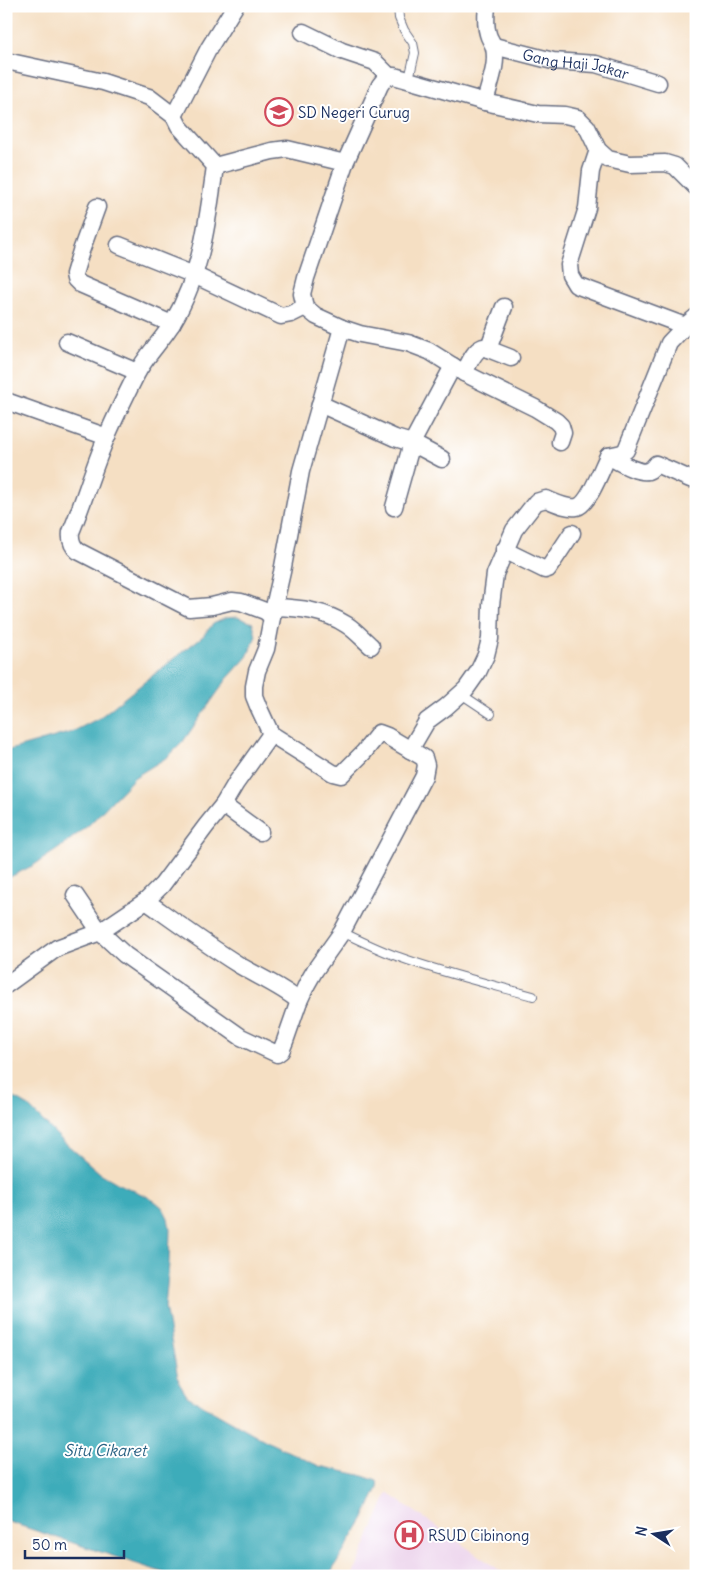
<svg xmlns="http://www.w3.org/2000/svg" width="702" height="1582" font-family="Delius,sans-serif">
	<rect width="100%" height="100%" fill="#fff"/>
	<filter id="ink" filterUnits="userSpaceOnUse"><feTurbulence type="fractalNoise" baseFrequency=".02" numOctaves="2"/><feDisplacementMap in="SourceGraphic" scale="10" xChannelSelector="R" yChannelSelector="G"/><feConvolveMatrix kernelMatrix="1 2 1 2 8 2 1 2 1" color-interpolation-filters="sRGB"/></filter>
	<filter id="wash" filterUnits="userSpaceOnUse"><feTurbulence type="fractalNoise" baseFrequency=".0096" numOctaves="4" result="noise"/><feDisplacementMap in="SourceGraphic" scale="20" xChannelSelector="R" yChannelSelector="G"/><feGaussianBlur stdDeviation="1.12" result="paint"/><feColorMatrix in="noise" values="0 0 0 0 0 0 0 0 0 0 0 0 0 0 0 0 0 1.4 0 .05"/><feComposite in="paint" operator="in"/></filter>
	<g filter="url(#wash)">
		<rect width="100%" height="100%" fill="#f5dfc3"/>
		<path fill="#ebd1eb" d="M388,1493L508,1576H353Z"/>
		<g fill="#3dacba" stroke="#2c6e8c">
			<path d="M237,617L253,623L256,636L247,657L227,679L182,743L169,756L135,777L89,825L58,849L34,865L6,879V751L72,732L99,718L181,653L203,636L213,624L226,618Z"/>
			<path d="M6,1093L28,1106L62,1140L100,1173L119,1184L146,1196L156,1202L163,1208L168,1218L170,1229L169,1264L165,1307L179,1383L187,1396L268,1442L319,1466L360,1475L377,1481L378,1488L365,1516L329,1576H174L6,1521Z"/>
		</g>
	</g>
	<g filter="url(#ink)">
		<g fill="none" stroke-linecap="round" stroke-linejoin="round">
			<defs>
				<g id="lane">
					<path d="M398,6L399,18L404,30L413,43L415,53L409,79"/>
					<path d="M461,694L491,714"/>
					<path d="M342,932C361,941 379,950 399,957C443,973 489,984 533,996"/>
				</g>
				<g id="street">
					<path d="M303,32L342,51L375,62L389,76"/>
					<path id="s1" d="M494,46L553,61L596,64L658,83"/>
					<path d="M6,61L103,82L149,97L174,116L179,126L215,166C208,220 201,275 173,322C162,341 146,355 136,375C126,395 116,415 107,436C93,468 84,501 71,532C70,540 72,546 78,551L189,608L212,606L232,601L241,602L265,611L272,617"/>
					<path d="M485,102C489,85 498,65 494,48C493,43 489,39 488,34C485,25 486,15 487,6"/>
					<path d="M174,116L209,48L235,6"/>
					<path d="M598,150L591,171L587,208L569,265L570,275L576,285L685,326"/>
					<path d="M345,163L380,85C384,79 387,76 394,76L485,102L538,114L565,115L578,118L587,127L598,150L608,159L630,164L665,163L675,166L696,187"/>
					<path d="M215,166L272,151L287,149L345,163L306,278L302,294L305,307L316,316L342,328L360,334L408,343L429,351L464,373L535,408L556,421L561,426L563,433L560,442"/>
					<path d="M97,207L81,251L74,274L75,279L80,284L172,324"/>
					<path d="M119,245L194,275L281,316L291,314L305,307"/>
					<path d="M67,342L137,372"/>
					<path d="M488,349L504,307"/>
					<path d="M464,373C469,364 473,351 483,347L511,358"/>
					<path d="M6,401L107,437"/>
					<path d="M320,404L395,438L412,443L442,459"/>
					<path d="M608,456C617,461 641,476 650,470C653,468 654,466 656,464L690,479"/>
					<path d="M394,507L412,443L453,366"/>
					<path d="M504,550L545,570L548,569L572,533"/>
					<path d="M274,607C299,608 324,610 347,625C355,630 363,639 371,646"/>
					<path d="M410,750L427,721L446,707L466,689L478,672L486,655L490,639L491,605L495,574L514,530L536,502L546,499C554,502 567,509 577,507C589,504 602,468 608,456L622,453L626,450L669,343L685,326L696,317"/>
					<path d="M223,805L260,832"/>
					<path d="M75,895L100,932L125,955L241,1037L277,1054L281,1051L285,1041L299,1001L307,984L315,970L342,932L424,776L426,765L424,758L387,736L379,733L364,752L341,775L333,773L271,734L258,706L254,696V686L257,671L266,649L274,607L282,572L301,471L342,328"/>
					<path d="M146,901C177,923 207,945 239,965C259,977 281,986 299,1001"/>
					<path d="M6,985L57,948L100,932L146,901L162,885L206,826L223,805L236,783L271,734"/>
				</g>
			</defs>
			<use href="#lane" stroke="#676d81" stroke-width="10"/>
			<use href="#street" stroke="#676d81" stroke-width="19"/>
			<use href="#lane" stroke="#fff" stroke-width="8"/>
			<use href="#street" stroke="#fff" stroke-width="16"/>
		</g>
	</g>
	<defs>
		<symbol id="school-ring" viewBox="-11 -11 22 22"><circle r="9.5" fill="#fff" stroke="#d1495b" stroke-width="1.5"/><path d="M0-5L7-2L0 1L-7-2ZM-4 1L0 2.5L4 1V4Q0 6-4 4Z" fill="#d1495b"/></symbol>
		<symbol id="hospital-ring" viewBox="-11 -11 22 22"><circle r="9.5" fill="#fff" stroke="#d1495b" stroke-width="1.5"/><path d="M-5-5h3v3.5h4V-5h3V5h-3V1.5h-4V5h-3Z" fill="#d1495b"/></symbol>
	</defs>
	<g fill-rule="evenodd">
		<use href="#school-ring" x="263" y="96" width="32" height="32"/>
		<use href="#hospital-ring" x="393" y="1519" width="32" height="32"/>
	</g>
	<g text-anchor="middle" dominant-baseline="central" stroke-width="4" stroke-linejoin="round" paint-order="stroke">
		<g font-size="15" fill="#1b2f5e" stroke="#fff">
			<text stroke="none"><textPath href="#s1" startOffset="84">Gang Haji Jakar</textPath></text>
		</g>
		<g font-size="15" fill="#1b2f5e" stroke="#fff" text-anchor="start">
			<text x="298" y="112">SD Negeri Curug</text>
			<text x="428" y="1535">RSUD Cibinong</text>
		</g>
		<g font-size="16" font-style="italic" fill="#296183" stroke="#fff">
			<text x="105" y="1450">Situ Cikaret</text>
		</g>
	</g>
	<rect width="702" height="1582" fill="none" stroke="#fff" stroke-width="25"/>
	<g transform="translate(654 1534) rotate(282)" stroke="#ffffff" stroke-width="4" paint-order="stroke">
	<path d="M0-4L9 19L0 12L-9 19Z" fill="#1b2f5e"/>
	<text y="-8" font-size="14" font-weight="bold" text-anchor="middle" fill="#1b2f5e">N</text>
	</g>
	<path d="M25 1550v8h99v-8" fill="none" stroke="#1b2f5e" stroke-width="2.5"/>
	<text x="32" y="1550" font-size="15" fill="#1b2f5e" stroke="#ffffff" stroke-width="4" paint-order="stroke">50 m</text>
</svg>
